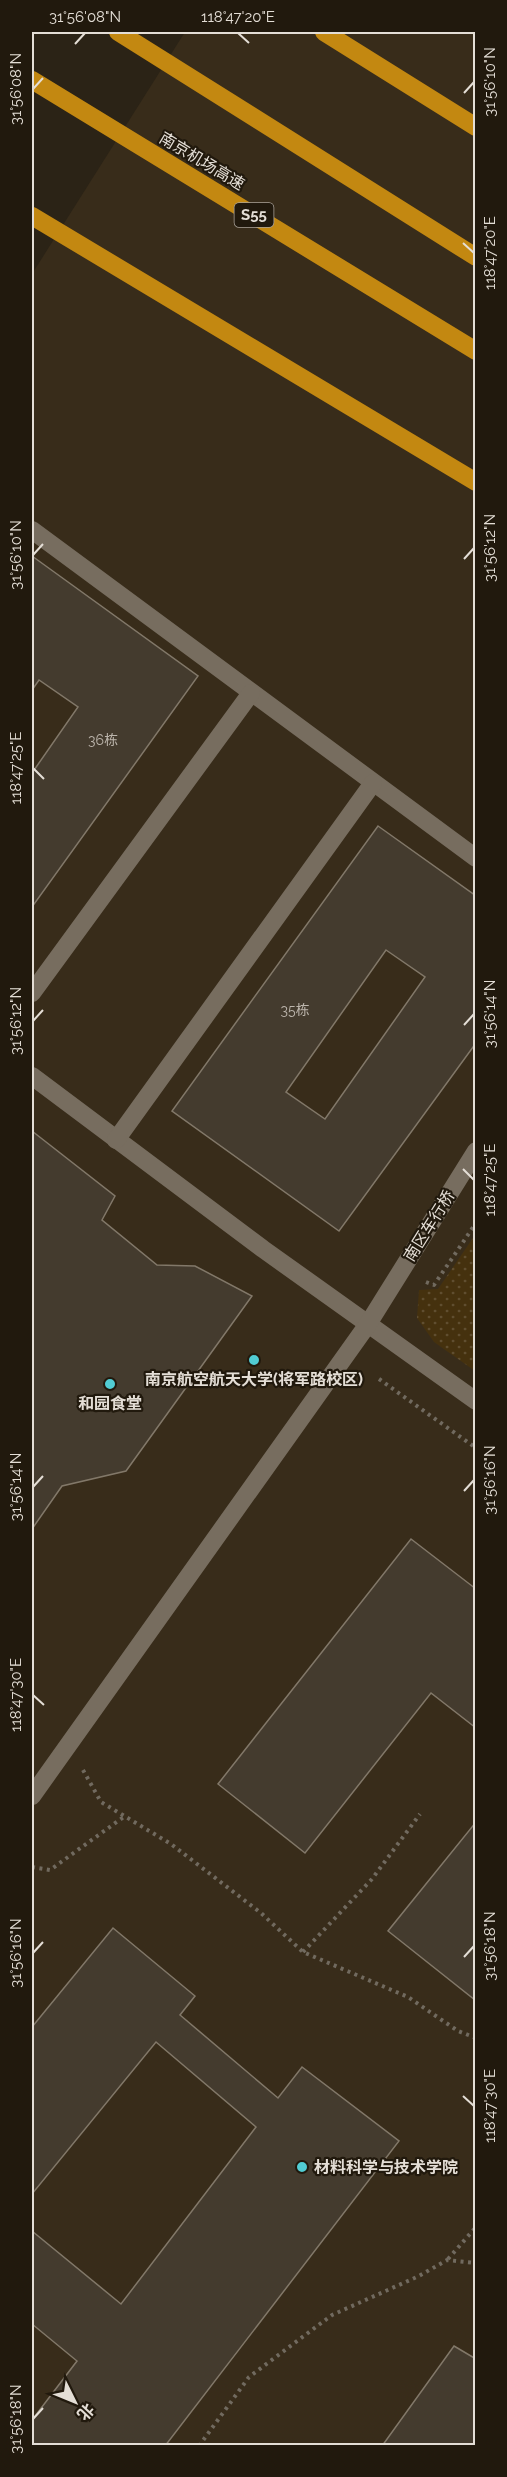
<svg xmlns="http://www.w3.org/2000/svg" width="507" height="2477" font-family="Raleway,'Noto Sans SC',sans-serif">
	<defs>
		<pattern id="grass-dots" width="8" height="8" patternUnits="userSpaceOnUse" patternTransform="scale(1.5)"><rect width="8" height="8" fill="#45310e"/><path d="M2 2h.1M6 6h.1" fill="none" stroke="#604e30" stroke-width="1.8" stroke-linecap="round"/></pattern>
	</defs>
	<rect width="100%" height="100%" fill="#2b2316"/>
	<path fill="#382c1a" d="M185,32H475V2445H32V274Z"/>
	<path fill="url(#grass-dots)" d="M475,1235V1371L434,1342L417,1318L419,1290L438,1289Z"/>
	<g fill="#443b2e" stroke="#827869" stroke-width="1.5" fill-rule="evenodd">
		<path d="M32,556L198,676L32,907V773L78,707L39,680L32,690Z"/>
		<path d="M378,826L476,896V1043L339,1231L172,1111ZM386,950L425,977L325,1119L286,1092Z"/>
		<path d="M32,1131L115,1196L102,1220L157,1265L195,1266L252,1296L126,1471L62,1486L32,1529Z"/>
		<path d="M411,1539L476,1589V1728L431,1693L305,1853L218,1784Z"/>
		<path d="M476,1822V1999L475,2000L388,1931Z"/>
		<path d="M113,1928L195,1996L180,2015L278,2098L302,2067L399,2141L165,2446H32V2420L77,2361L32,2324V2231L121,2304L256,2127L156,2042L32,2194V2027Z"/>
		<path d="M454,2346L476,2359V2446H382Z"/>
	</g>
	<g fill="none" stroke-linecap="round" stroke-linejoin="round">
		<g stroke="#716a5f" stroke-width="4" stroke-dasharray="3 4.5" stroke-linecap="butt">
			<path d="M426,1282L434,1285L476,1223"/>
			<path d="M379,1379L476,1448"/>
			<path d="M83,1770L101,1802L171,1844L261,1913L303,1952L408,1997L458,2031L476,2038"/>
			<path d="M32,1867L50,1870L125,1816"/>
			<path d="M303,1952L372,1879L420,1814"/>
			<path d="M448,2259L476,2227"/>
			<path d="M199,2446L249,2377L332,2315L419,2276L447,2260L476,2263"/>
		</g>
		<g stroke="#776d5f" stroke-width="18">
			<path d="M32,530L476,858"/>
			<path d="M32,993L251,693"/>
			<path d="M32,1076L263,1249L476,1401"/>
			<path d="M116,1140L373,783"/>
			<path d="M32,1796L368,1324L476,1151"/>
		</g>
		<g stroke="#c38811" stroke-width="18">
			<path d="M118,32L476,257"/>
			<path d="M324,32L476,127"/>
			<path d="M32,80L476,351"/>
			<path d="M32,216L476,482"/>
		</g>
	</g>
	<path fill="none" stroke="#e4ded6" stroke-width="2" d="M238,33L249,43M75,44L85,33M33,89L43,78M464,93L474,82M463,243L474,253M33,555L43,544M464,559L474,548M33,768L44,779M33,1021L43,1010M464,1025L474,1014M463,1169L474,1180M33,1487L43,1476M464,1491L474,1480M33,1695L44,1705M33,1953L43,1942M464,1957L474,1946M463,2096L474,2106M33,2419L43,2408"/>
	<g fill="#51ccd3" stroke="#21190d" stroke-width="2">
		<circle cx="254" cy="1360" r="6"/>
		<circle cx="110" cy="1384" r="6"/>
		<circle cx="302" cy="2167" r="6"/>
	</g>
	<g text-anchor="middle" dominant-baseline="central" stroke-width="4.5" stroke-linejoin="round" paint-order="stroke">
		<g font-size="14" fill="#bcb5ac">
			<text x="103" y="740">36栋</text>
			<text x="295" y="1010">35栋</text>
		</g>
		<rect fill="#21190d" stroke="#aaa39a" stroke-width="1.5" x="234.5" y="203" width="39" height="24" rx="4.5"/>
		<g font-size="15" font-weight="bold" fill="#e4ded6">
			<text x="254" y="215">S55</text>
		</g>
		<g font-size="16" fill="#e4ded6" stroke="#21190d">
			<text transform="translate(202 161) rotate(31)">南京机场高速</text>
			<text transform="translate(429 1226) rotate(-58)">南区车行桥</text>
		</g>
		<g font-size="16" font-weight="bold" fill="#e4ded6" stroke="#21190d">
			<text x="254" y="1379">南京航空航天大学(将军路校区)</text>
			<text x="110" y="1403">和园食堂</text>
			<text x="314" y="2167" text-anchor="start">材料科学与技术学院</text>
		</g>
	</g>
	<rect width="507" height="2477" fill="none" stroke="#21190d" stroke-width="66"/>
	<g transform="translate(75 2402) rotate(133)" stroke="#21190d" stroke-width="4.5" paint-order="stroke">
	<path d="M0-4.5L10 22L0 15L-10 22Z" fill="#e4ded6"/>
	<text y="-9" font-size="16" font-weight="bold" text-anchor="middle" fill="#e4ded6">北</text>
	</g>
	<rect x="33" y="33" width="441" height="2411" fill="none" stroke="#e4ded6" stroke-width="2"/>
	<g font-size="15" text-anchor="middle" fill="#e4ded6">
		<text x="85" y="22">31°56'08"N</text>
		<text x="238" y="22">118°47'20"E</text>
		<text transform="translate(490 82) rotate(-90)" y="5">31°56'10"N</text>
		<text transform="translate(16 89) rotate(-90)" y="5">31°56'08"N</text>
		<text transform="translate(490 253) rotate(-90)" y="5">118°47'20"E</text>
		<text transform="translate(490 548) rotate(-90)" y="5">31°56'12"N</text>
		<text transform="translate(16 555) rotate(-90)" y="5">31°56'10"N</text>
		<text transform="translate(16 768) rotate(-90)" y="5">118°47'25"E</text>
		<text transform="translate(490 1014) rotate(-90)" y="5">31°56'14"N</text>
		<text transform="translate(16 1021) rotate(-90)" y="5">31°56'12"N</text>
		<text transform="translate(490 1180) rotate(-90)" y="5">118°47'25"E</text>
		<text transform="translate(490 1480) rotate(-90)" y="5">31°56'16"N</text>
		<text transform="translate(16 1487) rotate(-90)" y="5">31°56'14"N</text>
		<text transform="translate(16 1695) rotate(-90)" y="5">118°47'30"E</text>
		<text transform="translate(490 1946) rotate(-90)" y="5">31°56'18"N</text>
		<text transform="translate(16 1953) rotate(-90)" y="5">31°56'16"N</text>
		<text transform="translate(490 2106) rotate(-90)" y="5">118°47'30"E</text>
		<text transform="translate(16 2419) rotate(-90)" y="5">31°56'18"N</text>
	</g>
</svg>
